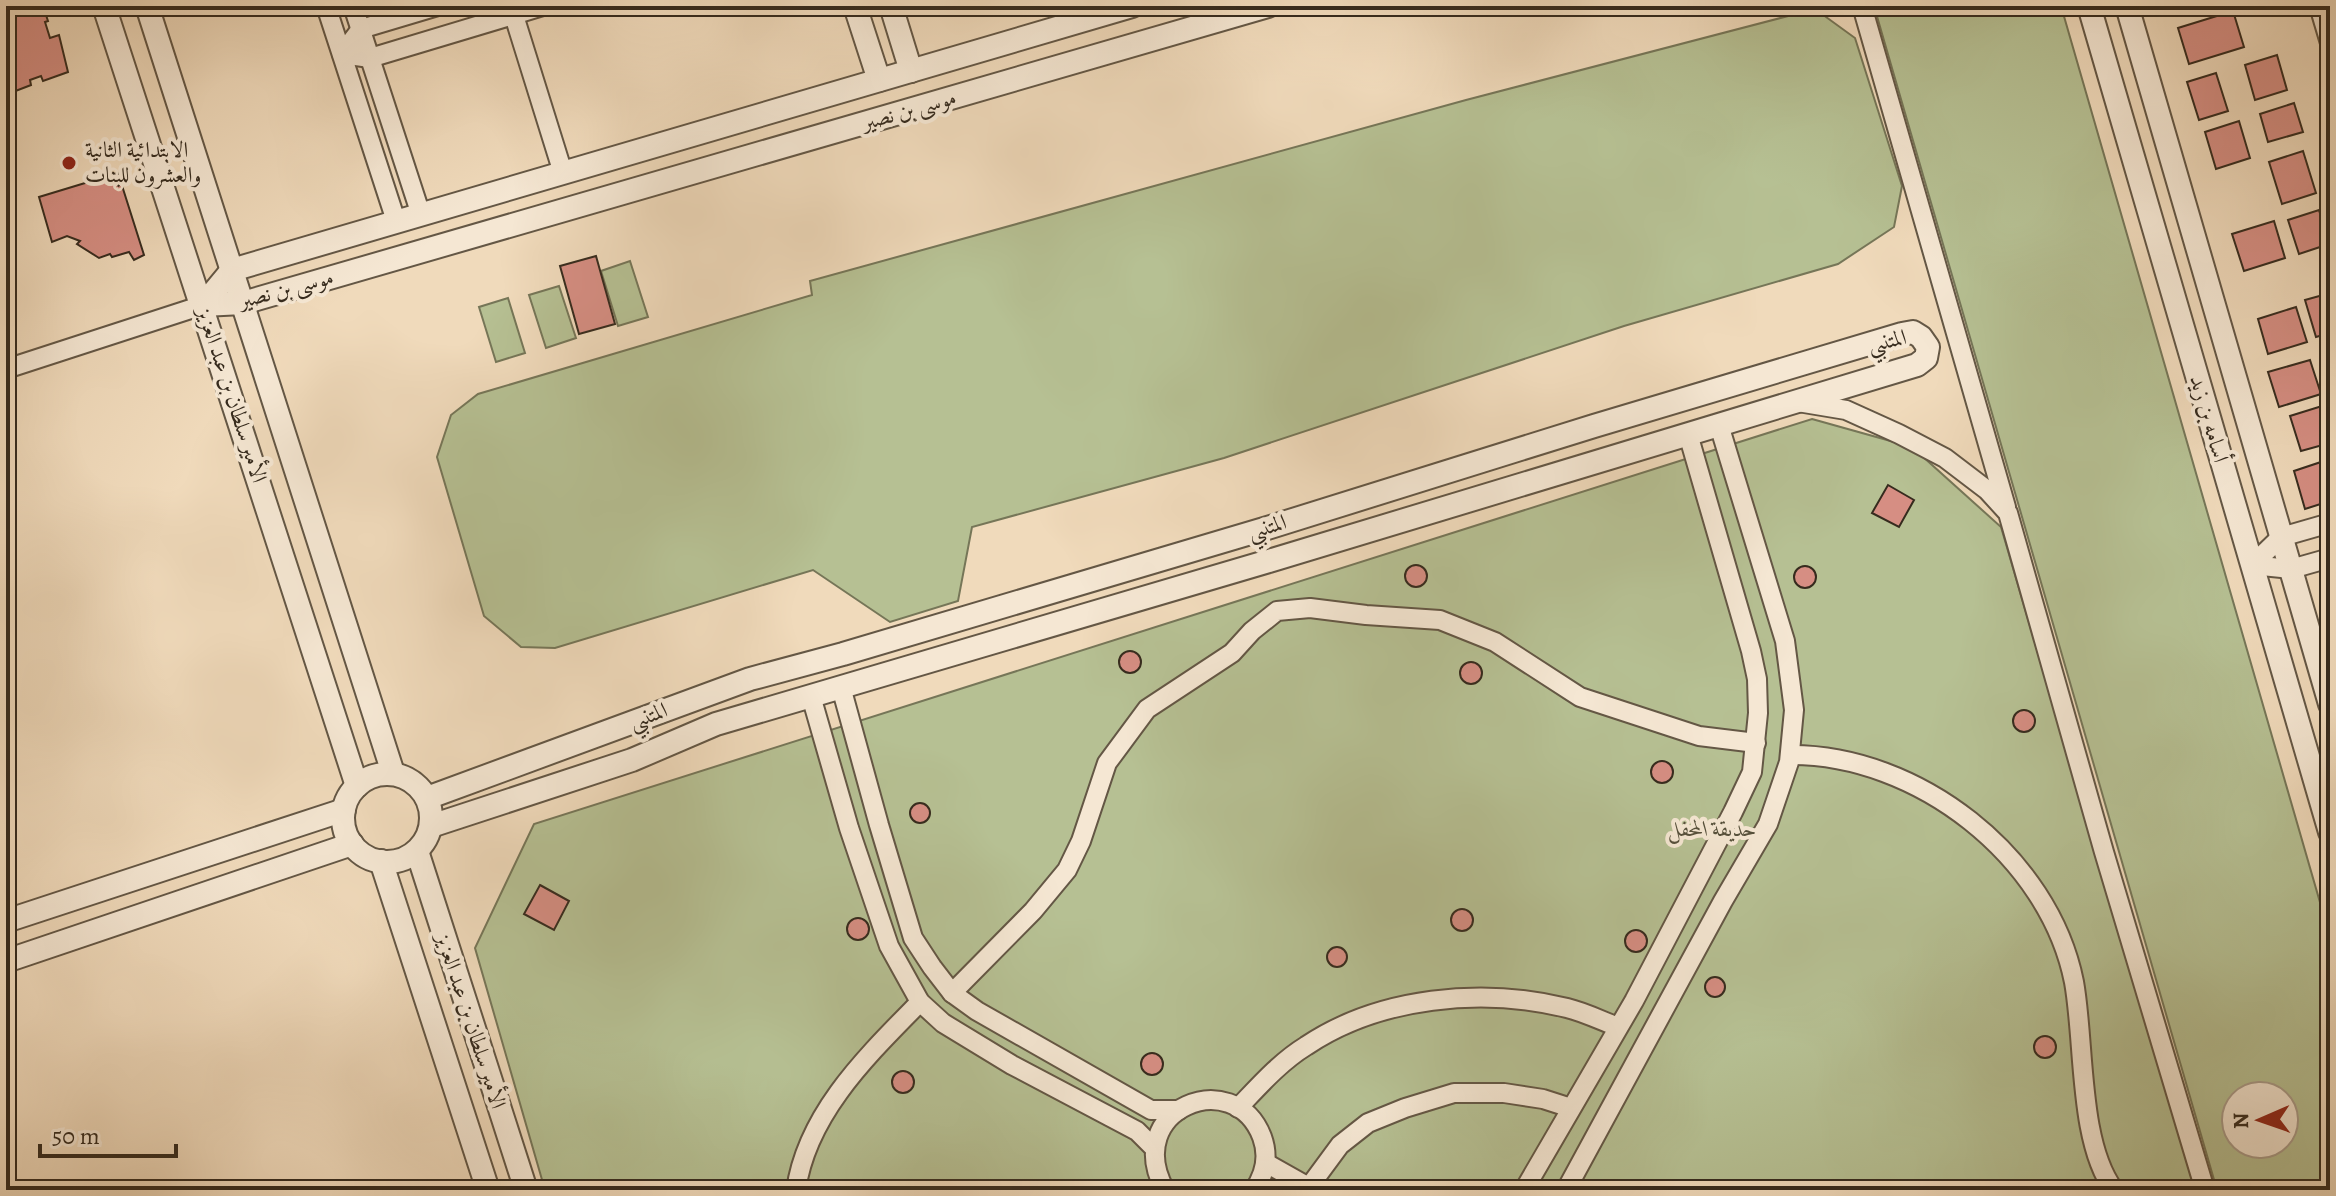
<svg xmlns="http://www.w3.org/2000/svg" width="2336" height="1196" font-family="Alegreya,Amiri,serif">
	<rect width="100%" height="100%" fill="#f0dabb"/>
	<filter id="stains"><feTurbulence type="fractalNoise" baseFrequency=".0025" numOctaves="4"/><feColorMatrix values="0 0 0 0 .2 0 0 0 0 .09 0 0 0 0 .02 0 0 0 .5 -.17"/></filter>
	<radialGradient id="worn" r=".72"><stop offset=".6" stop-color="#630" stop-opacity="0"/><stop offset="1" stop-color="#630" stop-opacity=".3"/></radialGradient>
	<g fill="#b6c093" stroke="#767658" stroke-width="2" fill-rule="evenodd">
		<path d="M1874,6H2061L2330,937V1190H2217ZM2284,1096V1144H2236V1096Z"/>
		<path d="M1815,9L1855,38L1902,186L1894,227L1838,264L1624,326L1224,458L972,527L958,601L890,622L813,570L555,648L521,647L484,616L437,457L451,415L478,394L812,295L810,281L1466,100Z"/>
		<path d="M630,261L648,317L618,326L601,271Z"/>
		<path d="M559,286L576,338L546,348L529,295Z"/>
		<path d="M508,298L525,353L496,362L479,307Z"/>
		<path d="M1812,419L1912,447L2001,527L2195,1190H545L475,948L534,824Z"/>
	</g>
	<g fill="#d68e83" stroke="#362b1e" stroke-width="2">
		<path d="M6,6H43L48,21L45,22L50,38L59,35L68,72L43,81L41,76L30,80L31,85L13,92L6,75Z"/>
		<path d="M2233,11L2244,47L2189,64L2178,28Z"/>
		<path d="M2277,55L2287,90L2255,100L2245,65Z"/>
		<path d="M2216,73L2228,111L2199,120L2187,82Z"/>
		<path d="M2294,103L2303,132L2268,142L2260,114Z"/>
		<path d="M2239,121L2250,158L2216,169L2205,132Z"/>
		<path d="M2303,151L2316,193L2282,204L2269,162Z"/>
		<path d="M118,173L144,255L134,260L129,252L112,257L110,254L99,258L77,244L80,241L67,236L52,242L39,197Z"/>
		<path d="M2319,210L2329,244L2299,254L2288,220Z"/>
		<path d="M2274,221L2285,258L2244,271L2232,234Z"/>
		<path d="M596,256L615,324L579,334L560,266Z"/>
		<path d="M2330,293V333L2316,337L2305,300Z"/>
		<path d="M2296,307L2307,342L2268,354L2258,319Z"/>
		<path d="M2310,360L2321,394L2279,407L2268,372Z"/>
		<path d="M2322,406L2330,432V443L2301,451L2290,416Z"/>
		<path d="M2330,459V501L2305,509L2294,471Z"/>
		<path d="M1888,485L1914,500L1899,527L1872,513Z"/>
		<circle cx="1416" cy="576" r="11"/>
		<circle cx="1805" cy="577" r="11"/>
		<circle cx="1130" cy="662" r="11"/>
		<circle cx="1471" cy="673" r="11"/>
		<circle cx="2024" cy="721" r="11"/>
		<circle cx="1662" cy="772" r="11"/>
		<circle cx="920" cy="813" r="10"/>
		<path d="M540,885L569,901L554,930L524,914Z"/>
		<circle cx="1462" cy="920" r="11"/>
		<circle cx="858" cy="929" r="11"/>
		<circle cx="1636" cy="941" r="11"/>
		<circle cx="1337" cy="957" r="10"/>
		<circle cx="1715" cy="987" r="10"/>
		<circle cx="2045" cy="1047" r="11"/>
		<circle cx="1152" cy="1064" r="11"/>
		<circle cx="903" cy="1082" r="11"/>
	</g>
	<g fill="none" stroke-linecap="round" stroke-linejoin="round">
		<defs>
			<g id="minor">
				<path d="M326,6L396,221"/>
				<path d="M353,6L421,215"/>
				<path d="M438,6L361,29L342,54L370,58L543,6"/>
				<path d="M511,6L563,173"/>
				<path d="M1862,6L2006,507"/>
				<path d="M2319,6L2330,43"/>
				<path d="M6,369L203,305"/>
				<path d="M1798,402L1846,410L1899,434L1945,458L1987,490L2008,513L2104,852L2205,1190"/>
				<path d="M2252,565L2281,537L2330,523"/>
				<path d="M2252,565L2291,569L2330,558"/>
				<path d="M841,687L879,825L913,938L932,967L952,993L977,1011L1151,1110H1179"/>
				<path d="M811,696L849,828L889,946L920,1002L943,1023L1012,1065L1137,1131L1155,1149"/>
				<path d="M1790,755C1917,754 2049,856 2074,982C2085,1042 2078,1142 2114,1190"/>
				<path d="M952,993L1033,911L1067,870L1081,841L1107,763L1147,709L1232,653L1252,631L1277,611L1310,608L1366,615L1440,620L1495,642L1580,697L1699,736L1756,743"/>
				<path d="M1238,1108C1259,1086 1280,1062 1306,1046C1379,997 1482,987 1567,1008C1584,1012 1602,1021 1618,1027"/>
				<path d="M1266,1163L1314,1190"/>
				<path d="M1309,1187L1340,1145L1368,1123L1405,1108L1454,1093H1504L1543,1099L1571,1108"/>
				<path d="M796,1190C807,1113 868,1055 920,1002"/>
				<path d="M1165,1190C1121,1109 1234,1064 1262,1137C1269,1156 1265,1174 1254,1190"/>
				<path d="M1524,1190L1634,1001L1733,812L1752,772L1758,713L1757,679L1751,651L1688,434"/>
				<path d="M1566,1190L1723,901L1768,824L1789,762L1794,710L1785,641L1719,425"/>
			</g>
			<g id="tertiary">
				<path d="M104,6L357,786"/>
				<path d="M147,6L393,773"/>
				<path d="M855,6L879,80"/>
				<path d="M891,6L911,71"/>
				<path d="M2089,6L2330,832"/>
				<path d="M2127,6L2330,704"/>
				<path d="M203,305L243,303L1268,6"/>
				<path d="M203,305L232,270L1132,6"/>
				<circle cx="387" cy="818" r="44"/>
				<path d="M427,798L750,679L843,654L1264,529L1594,426L1902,334L1913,332L1921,337L1928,347L1926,358L1917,365L1269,561L716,724L632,760L431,826"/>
				<path d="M417,851L526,1190"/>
				<path d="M381,861L488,1190"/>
				<path d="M6,921L344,810"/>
				<path d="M6,961L352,844"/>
			</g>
		</defs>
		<use href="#minor" stroke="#645745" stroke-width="22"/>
		<use href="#tertiary" stroke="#645745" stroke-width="26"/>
		<use href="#minor" stroke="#f5e7d3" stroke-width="18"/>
		<use href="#tertiary" stroke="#f5e7d3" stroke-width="22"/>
	</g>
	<circle fill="#8f2418" stroke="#f5e7d3" stroke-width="3" cx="69" cy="163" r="8"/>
	<g text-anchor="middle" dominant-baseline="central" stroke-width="8" stroke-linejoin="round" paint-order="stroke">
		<g font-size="22" fill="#362b1e" stroke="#f5e7d3">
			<text transform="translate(909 110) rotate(-16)">موسى بن نصير</text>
			<text transform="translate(286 289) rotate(-15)">موسى بن نصير</text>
			<text transform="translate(1887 341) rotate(-13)">المتنبي</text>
			<text transform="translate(232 395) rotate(72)">الأمير سلطان بن عبد العزيز</text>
			<text transform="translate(2209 419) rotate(74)">أسامه بن زيد</text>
			<text transform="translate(1267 527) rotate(-17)">المتنبي</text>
			<text transform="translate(648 716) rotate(-21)">المتنبي</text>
			<text transform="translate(471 1021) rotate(72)">الأمير سلطان بن عبد العزيز</text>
		</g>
		<g font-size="22" fill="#362b1e" stroke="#f5e7d3" text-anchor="start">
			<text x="85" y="150">الابتدائية الثانية<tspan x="85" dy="25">والعشرون للبنات</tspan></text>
		</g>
		<g font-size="22" font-style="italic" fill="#56503b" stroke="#f5e7d3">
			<text x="1712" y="829">حديقة المحفل</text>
		</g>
	</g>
	<rect width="2336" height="1196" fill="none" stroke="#f0dabb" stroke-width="32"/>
	<rect x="8" y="8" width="2320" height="1180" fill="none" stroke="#362b1e" stroke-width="4"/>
	<rect x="16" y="16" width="2304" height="1164" fill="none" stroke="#362b1e" stroke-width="2"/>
	<g transform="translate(2260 1120) rotate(268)"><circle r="38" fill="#f5e7d3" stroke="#a99c8b" stroke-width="2"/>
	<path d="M0-6L14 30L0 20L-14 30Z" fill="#8f2418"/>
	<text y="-12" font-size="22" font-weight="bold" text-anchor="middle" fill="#362b1e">N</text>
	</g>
	<path d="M40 1144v12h136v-12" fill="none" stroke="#362b1e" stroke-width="4"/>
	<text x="52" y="1144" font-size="24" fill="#362b1e" stroke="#f5e7d3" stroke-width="6" paint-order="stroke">50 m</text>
	<rect width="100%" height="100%" filter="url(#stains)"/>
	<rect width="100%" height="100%" fill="url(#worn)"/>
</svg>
